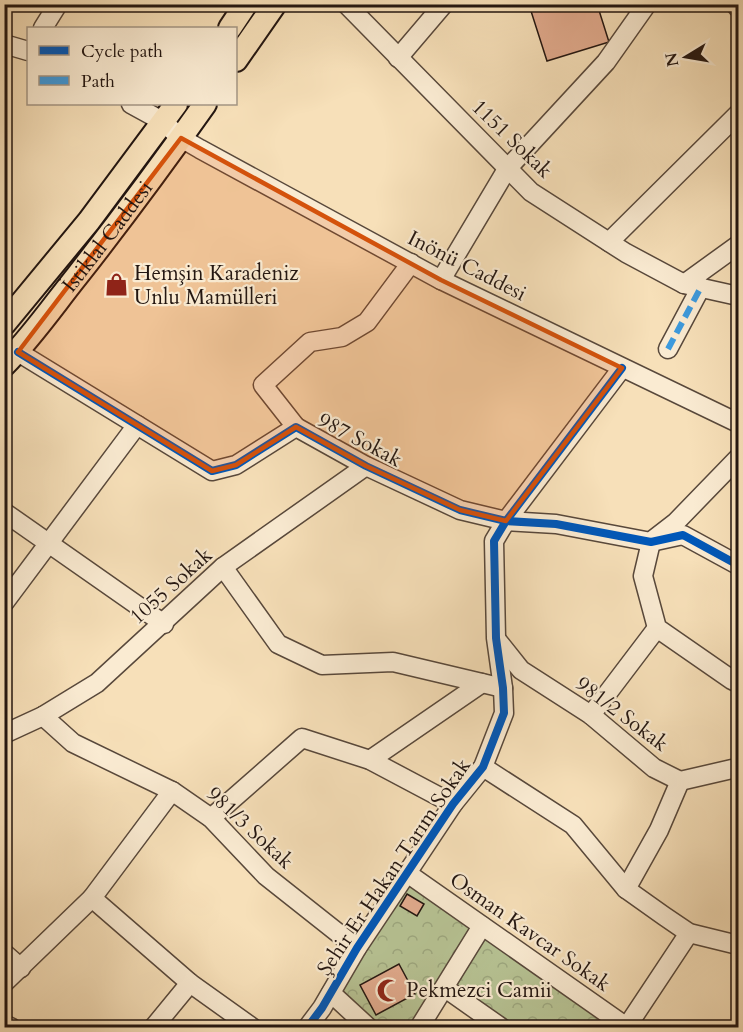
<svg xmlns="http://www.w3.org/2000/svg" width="743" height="1032" font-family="Cardo,serif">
	<defs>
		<pattern id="park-crowns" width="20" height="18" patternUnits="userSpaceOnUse" patternTransform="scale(1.5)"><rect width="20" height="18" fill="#b7c394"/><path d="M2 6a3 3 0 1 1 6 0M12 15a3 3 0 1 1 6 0" fill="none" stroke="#9da77f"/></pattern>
	</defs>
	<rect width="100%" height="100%" fill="#f7e0b9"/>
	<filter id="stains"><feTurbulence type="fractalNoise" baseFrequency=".00333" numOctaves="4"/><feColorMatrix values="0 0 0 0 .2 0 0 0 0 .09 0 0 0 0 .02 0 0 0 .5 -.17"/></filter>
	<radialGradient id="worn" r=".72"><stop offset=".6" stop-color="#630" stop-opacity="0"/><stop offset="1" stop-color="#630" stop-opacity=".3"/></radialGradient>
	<path fill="url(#park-crowns)" stroke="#6d6c52" stroke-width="1.5" d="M407,873L626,1028L502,1027L445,988L419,1027H369L331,993Z"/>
	<g fill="#e3ac8f" stroke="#231611" stroke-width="1.5">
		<path d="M540,4H597L609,42L547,61L530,8Z"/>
		<path d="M407,894L424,904L417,916L400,906Z"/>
		<path d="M399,964L415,994L376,1015L360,985Z"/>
	</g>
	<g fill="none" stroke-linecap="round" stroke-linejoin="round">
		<defs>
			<g id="minor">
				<path d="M346,4L531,192L626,253L684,284L738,296"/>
				<path d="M735,4L738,8"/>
				<path d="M43,28L58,4"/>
				<path d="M4,44L28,51"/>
				<path d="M398,58L444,4"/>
				<path d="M131,104L162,121L181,138L200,149L441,280L738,423"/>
				<path d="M609,242L738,114"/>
				<path d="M441,280L507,169L606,62L647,4"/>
				<path d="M684,284L738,245"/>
				<path d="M668,349L701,287"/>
				<path d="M18,352L212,471L236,465L296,427L366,466L460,510L506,521L556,524L651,542L683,535L738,565"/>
				<path d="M296,427L263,385L310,342L342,337L367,322L411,263"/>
				<path d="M4,512L164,624"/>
				<path d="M654,539L676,522L738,458"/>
				<path d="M651,542L643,576L657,628L732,680L738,683"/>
				<path d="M223,567L278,644L322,665L393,662L503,688"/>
				<path d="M4,603L137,425"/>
				<path d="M497,640L521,670L591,715L654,768L680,781L732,769L738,770"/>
				<path d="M591,715L657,628"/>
				<path d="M43,716L73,743L172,791L211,818L266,876L357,948"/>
				<path d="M4,734L43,716L97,683L223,567L366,466"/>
				<path d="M370,760L482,683"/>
				<path d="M483,767L573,825L626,889L664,916L689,933L738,945"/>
				<path d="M211,818L302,738L370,760L453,804"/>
				<path d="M407,873L628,1028"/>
				<path d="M626,889L659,830L680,781"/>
				<path d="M92,898L190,983L253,1028"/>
				<path d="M4,953L21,968"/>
				<path d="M4,983L92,898L172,791"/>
				<path d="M445,988L502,1028"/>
				<path d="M331,993L369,1028"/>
				<path d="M4,1024L12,1028"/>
				<path d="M153,1028L190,983"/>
				<path d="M307,1028L322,1008L357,948L453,804L483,767L504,713L503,688L496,638L494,541L506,521L622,368"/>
				<path d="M419,1028L482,926"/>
				<path d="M626,1028L689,933"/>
			</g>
			<g id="major">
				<path d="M230,28L246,4"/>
				<path d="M236,60L275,4"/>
				<path d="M4,324L89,221L176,104"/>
				<path id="s1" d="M4,365C31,338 53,306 77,276C121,220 164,162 205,104"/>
			</g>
		</defs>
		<use href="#minor" stroke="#58483b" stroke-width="21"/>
		<use href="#major" stroke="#231611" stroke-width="26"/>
		<use href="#minor" stroke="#faebd2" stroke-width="18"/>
		<use href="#major" stroke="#f7e0b9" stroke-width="22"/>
		<path stroke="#3c9ade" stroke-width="6" stroke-dasharray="12 6" stroke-linecap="butt" d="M668,349L701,287"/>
		<defs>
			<g id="cycleway">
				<path d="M18,352L212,471L236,465L296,427L366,466L460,510L506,521L556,524L651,542L683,535L738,565"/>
				<path d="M307,1028L322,1008L357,948L453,804L483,767L504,713L503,688L496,638L494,541L506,521L622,368"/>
			</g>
		</defs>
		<use href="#cycleway" stroke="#faebd2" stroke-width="11"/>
		<use href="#cycleway" stroke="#0057b8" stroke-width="8"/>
	</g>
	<path fill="#d4520c" fill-opacity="0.2" stroke="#d4520c" stroke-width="4.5" stroke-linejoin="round" d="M181,138L441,280L622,368L506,521L460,510L366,466L296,427L236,465L212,471L18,352Z"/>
	<defs>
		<symbol id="shop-bare" viewBox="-9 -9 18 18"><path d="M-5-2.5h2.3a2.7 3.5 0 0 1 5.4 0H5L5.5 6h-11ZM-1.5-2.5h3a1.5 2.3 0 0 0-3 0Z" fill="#8f2418" stroke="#faebd2" stroke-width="2.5" paint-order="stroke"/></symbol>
		<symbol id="mosque-bare" viewBox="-9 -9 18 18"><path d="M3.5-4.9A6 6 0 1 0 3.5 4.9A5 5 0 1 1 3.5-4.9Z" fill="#8f2418" stroke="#faebd2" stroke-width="2.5" paint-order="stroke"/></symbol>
	</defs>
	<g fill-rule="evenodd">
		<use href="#shop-bare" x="100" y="268" width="33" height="33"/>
		<use href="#mosque-bare" x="372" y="974" width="33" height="33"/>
	</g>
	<g text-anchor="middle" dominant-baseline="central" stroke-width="4.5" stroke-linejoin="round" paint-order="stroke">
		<g font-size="21" fill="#231611" stroke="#faebd2">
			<text transform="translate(512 139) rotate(44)">1151 Sokak</text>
			<text stroke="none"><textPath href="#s1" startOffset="165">İstiklal Caddesi</textPath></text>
			<text transform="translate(467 266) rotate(27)">Inönü Caddesi</text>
			<text transform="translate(360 440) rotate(28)">987 Sokak</text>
			<text transform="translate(171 586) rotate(-42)">1055 Sokak</text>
			<text transform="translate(622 714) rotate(37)">981/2 Sokak</text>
			<text transform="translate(250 828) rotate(43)">981/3 Sokak</text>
			<text transform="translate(394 867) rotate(-56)">Şehir Er Hakan Tarım Sokak</text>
			<text transform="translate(530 932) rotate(35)">Osman Kavcar Sokak</text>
		</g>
		<g font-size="21" fill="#231611" stroke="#faebd2" text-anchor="start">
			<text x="134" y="273">Hemşin Karadeniz<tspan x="134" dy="24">Unlu Mamülleri</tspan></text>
			<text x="406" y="990">Pekmezci Camii</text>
		</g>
	</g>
	<rect width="743" height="1032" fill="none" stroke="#f7e0b9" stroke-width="24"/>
	<rect x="6" y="6" width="731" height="1020" fill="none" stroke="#231611" stroke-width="3"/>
	<rect x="12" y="12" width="719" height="1008" fill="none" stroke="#231611" stroke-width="1.5"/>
	<rect x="27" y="27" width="210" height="78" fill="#faebd2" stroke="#a49685" stroke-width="1.5"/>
	<rect x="39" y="46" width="30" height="9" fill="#0057b8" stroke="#a49685" stroke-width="1.5"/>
	<text x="81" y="57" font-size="18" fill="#231611">Cycle path</text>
	<rect x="39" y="76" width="30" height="9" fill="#3c9ade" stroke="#a49685" stroke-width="1.5"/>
	<text x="81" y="87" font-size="18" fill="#231611">Path</text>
	<g transform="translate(686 57) rotate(259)" stroke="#faebd2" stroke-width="4.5" paint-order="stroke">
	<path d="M0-4.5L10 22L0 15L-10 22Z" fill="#231611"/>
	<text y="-9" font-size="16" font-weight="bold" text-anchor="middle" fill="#231611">N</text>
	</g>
	<rect width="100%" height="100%" filter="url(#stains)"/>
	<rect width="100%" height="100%" fill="url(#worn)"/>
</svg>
